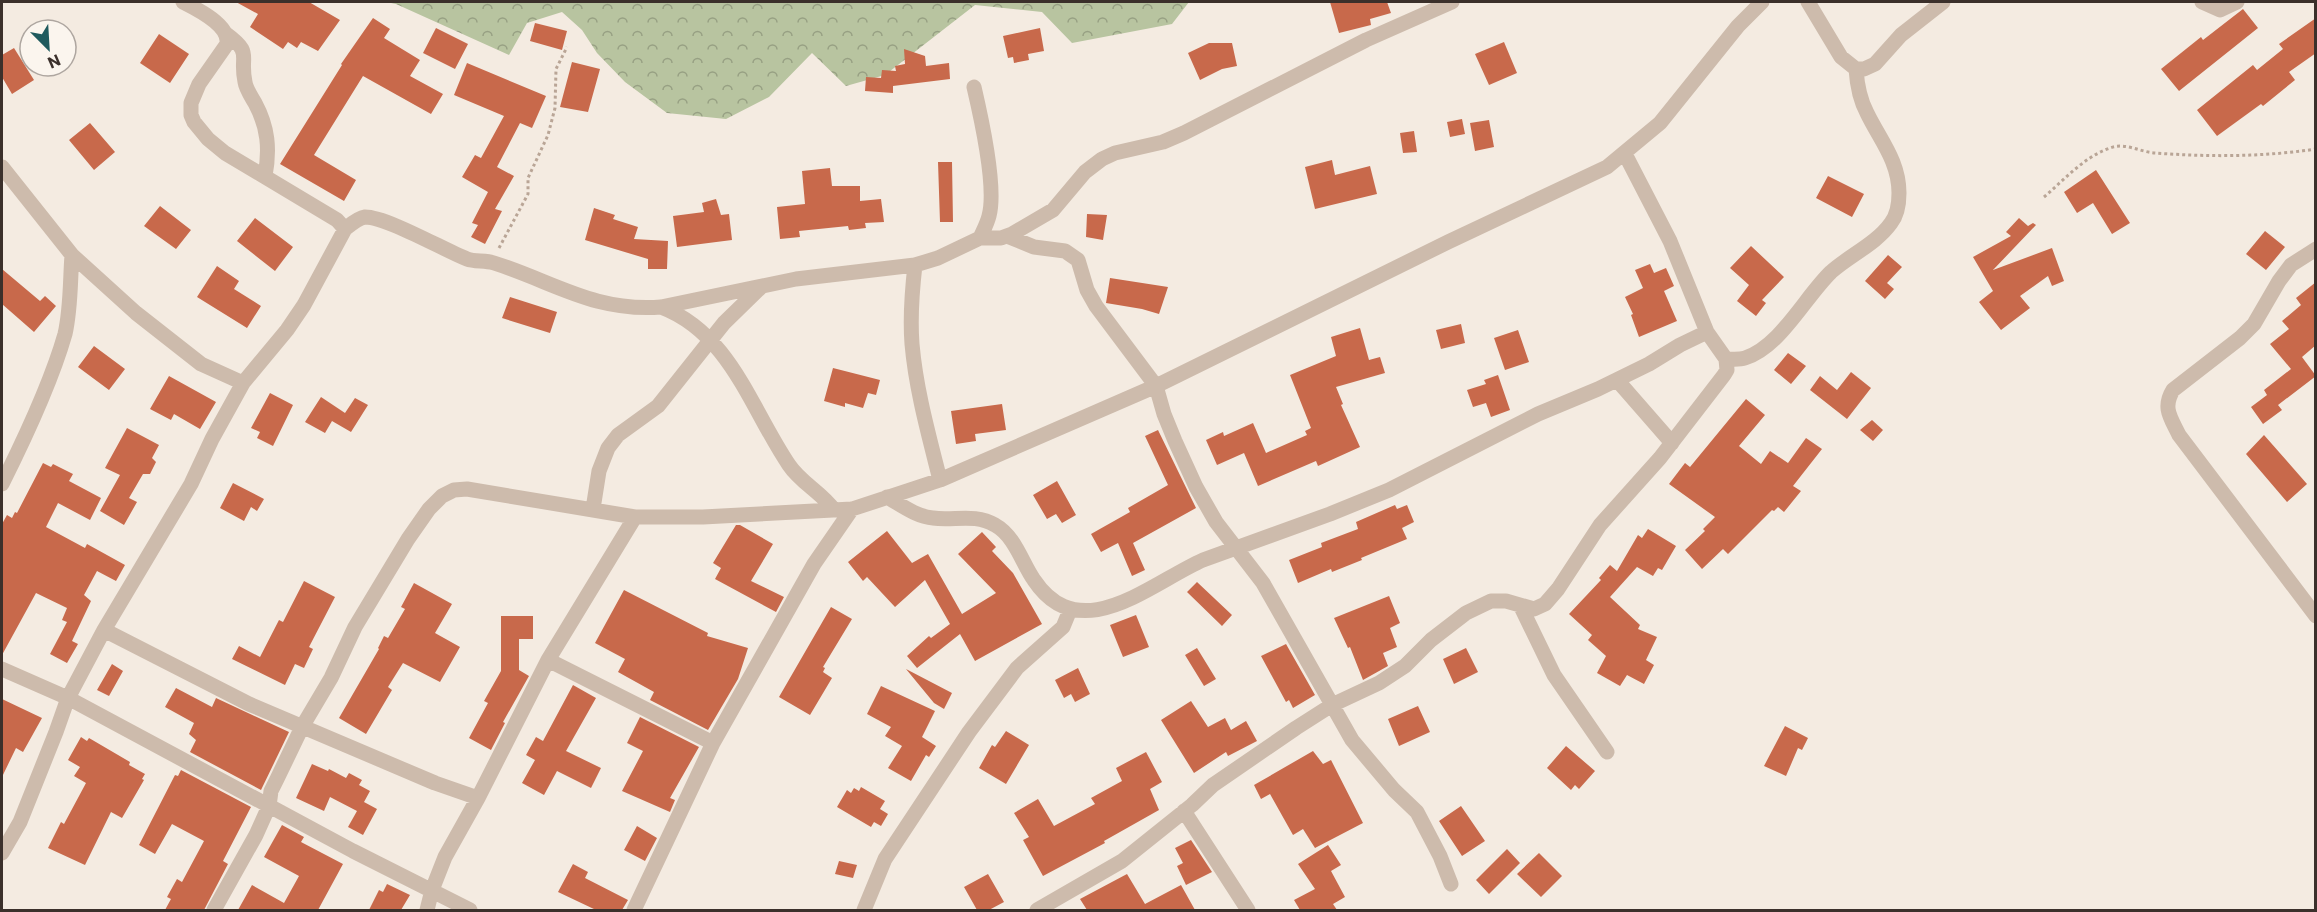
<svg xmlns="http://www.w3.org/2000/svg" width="2317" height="912" font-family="Commissioner,sans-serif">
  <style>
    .forest { fill: url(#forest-crowns) }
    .building { fill: #c8694b }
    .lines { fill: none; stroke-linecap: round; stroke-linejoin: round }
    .path { stroke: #b9a596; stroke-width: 3; stroke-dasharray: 3 3; stroke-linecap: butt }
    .street { stroke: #cdbbac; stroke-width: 15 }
  </style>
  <defs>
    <pattern id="forest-crowns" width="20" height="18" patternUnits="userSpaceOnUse" patternTransform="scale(1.5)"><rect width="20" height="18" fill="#b8c4a0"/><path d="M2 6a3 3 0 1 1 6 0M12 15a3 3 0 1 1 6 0" fill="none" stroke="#97a083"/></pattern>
  </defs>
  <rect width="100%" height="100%" fill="#f4ebe1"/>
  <path class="forest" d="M 386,2 L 1189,2 L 1172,24 L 1072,43 L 1042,12 L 975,5 L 885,75 L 846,86 L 812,53 L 769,97 L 726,119 L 667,113 L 625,82 L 597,53 L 582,30 L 562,12 L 527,23 L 509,55 L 396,4 Z"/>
  <path class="building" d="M 236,2 L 309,2 L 340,20 L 318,51 L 301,42 L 297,48 L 288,42 L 283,49 L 250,27 L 258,14 Z
    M 1330,2 L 1387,2 L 1391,13 L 1370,19 L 1371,25 L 1339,33 Z
    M 2243,9 L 2258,28 L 2179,91 L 2161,69 L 2201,37 L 2203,40 Z
    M 373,18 L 390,29 L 384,38 L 420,60 L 410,76 L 443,94 L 431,114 L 363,76 L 314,155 L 356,180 L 344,201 L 280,164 L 342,65 L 341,64 Z
    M 2316,18 L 2316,53 L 2289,72 L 2295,80 L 2263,106 L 2261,104 L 2217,136 L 2197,110 L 2253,65 L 2257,70 L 2283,49 L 2279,44 Z
    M 535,23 L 567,31 L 562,50 L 530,41 Z
    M 436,28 L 468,44 L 455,69 L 423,53 Z
    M 1040,28 L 1044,51 L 1028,54 L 1029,60 L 1014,63 L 1013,57 L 1008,58 L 1003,36 Z
    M 159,34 L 189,54 L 170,83 L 140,63 Z
    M 1504,42 L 1517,73 L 1489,85 L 1475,54 Z
    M 1209,43 L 1232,43 L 1237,66 L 1222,69 L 1200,80 L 1188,53 Z
    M 14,48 L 34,80 L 12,94 L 2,77 L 2,55 Z
    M 904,49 L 925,56 L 926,66 L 949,63 L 950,79 L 893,86 L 893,93 L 865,91 L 866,77 L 881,78 L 882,70 L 896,71 L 895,66 L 905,64 Z
    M 572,62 L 600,69 L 588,112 L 560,107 Z
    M 467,63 L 546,96 L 532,128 L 520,123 L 497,167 L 514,176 L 495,209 L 502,211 L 485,244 L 471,237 L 478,225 L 472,223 L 488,192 L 462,177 L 475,155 L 481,158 L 504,116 L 454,95 Z
    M 1462,119 L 1465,134 L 1450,137 L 1447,122 Z
    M 1489,120 L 1494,147 L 1475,151 L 1470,123 Z
    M 90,123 L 115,152 L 94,170 L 69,140 Z
    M 1414,131 L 1417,152 L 1403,153 L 1400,133 Z
    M 1332,160 L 1335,175 L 1370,166 L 1377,194 L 1315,209 L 1305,167 Z
    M 938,162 L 952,162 L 953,222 L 940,222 Z
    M 830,168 L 832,186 L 860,186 L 860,201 L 881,199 L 884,222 L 865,223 L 866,228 L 849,230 L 848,226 L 799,231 L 800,237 L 780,239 L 777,207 L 805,204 L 802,171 Z
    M 2096,170 L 2130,223 L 2112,234 L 2093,203 L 2077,213 L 2064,192 Z
    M 1828,176 L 1864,194 L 1852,217 L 1816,198 Z
    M 716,199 L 721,215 L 729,214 L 732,240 L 677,247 L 673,216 L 704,212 L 702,203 Z
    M 160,206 L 191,230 L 176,249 L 144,226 Z
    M 594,208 L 615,215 L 613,219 L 638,227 L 634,239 L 668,241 L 667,269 L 648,269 L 648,259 L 585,240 Z
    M 1087,214 L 1107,215 L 1103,240 L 1086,237 Z
    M 255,218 L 293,247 L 275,271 L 237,241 Z
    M 2019,218 L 2028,226 L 2033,223 L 2036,225 L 1993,270 L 2052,248 L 2064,281 L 2052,286 L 2048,276 L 2020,296 L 2030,308 L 2001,330 L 1979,302 L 1993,291 L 1973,257 L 2011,236 L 2006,232 Z
    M 2265,231 L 2285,247 L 2266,270 L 2246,254 Z
    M 1751,246 L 1784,277 L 1762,300 L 1766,303 L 1756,316 L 1737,301 L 1749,285 L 1730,268 Z
    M 1888,255 L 1902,267 L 1887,283 L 1894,289 L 1885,299 L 1865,281 Z
    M 1650,264 L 1654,273 L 1666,268 L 1674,286 L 1664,291 L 1677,321 L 1639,337 L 1631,315 L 1633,314 L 1625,297 L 1643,288 L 1635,270 Z
    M 217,266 L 239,281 L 234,289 L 261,306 L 247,328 L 197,297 Z
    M 2,269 L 40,301 L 45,296 L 56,306 L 34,332 L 2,304 Z
    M 1110,278 L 1168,287 L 1159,314 L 1142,309 L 1106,303 Z
    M 2316,282 L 2316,345 L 2302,357 L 2316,376 L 2278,405 L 2282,410 L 2263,424 L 2251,407 L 2267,395 L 2264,390 L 2291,369 L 2270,344 L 2289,329 L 2282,321 L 2301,305 L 2296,298 Z
    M 510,297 L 557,312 L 550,333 L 502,318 Z
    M 1461,324 L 1465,343 L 1441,349 L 1436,330 Z
    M 1360,328 L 1369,360 L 1380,357 L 1385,373 L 1336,387 L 1343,404 L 1341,405 L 1360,447 L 1318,466 L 1316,461 L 1258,486 L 1244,453 L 1217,465 L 1206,440 L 1223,432 L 1224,436 L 1253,423 L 1266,453 L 1307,435 L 1305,431 L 1311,428 L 1290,375 L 1336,356 L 1331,337 Z
    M 1518,330 L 1529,362 L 1505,370 L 1494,338 Z
    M 94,346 L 125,369 L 109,390 L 78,367 Z
    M 1788,353 L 1806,366 L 1791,384 L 1774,370 Z
    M 833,368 L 880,380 L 876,395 L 868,393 L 863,408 L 845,403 L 845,407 L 824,401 Z
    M 1851,372 L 1871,388 L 1847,419 L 1810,390 L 1820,376 L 1837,390 Z
    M 1498,375 L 1510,410 L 1491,417 L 1486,403 L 1473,407 L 1467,390 L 1486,384 L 1484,380 Z
    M 169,376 L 216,402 L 200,429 L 174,414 L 171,420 L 150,409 Z
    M 270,393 L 293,405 L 273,446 L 257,438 L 260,432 L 251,428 Z
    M 321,397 L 345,413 L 355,398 L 368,405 L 351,432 L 332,421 L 325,433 L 305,422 Z
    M 1746,399 L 1765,415 L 1739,446 L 1761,464 L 1770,451 L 1788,463 L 1806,438 L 1822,449 L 1793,486 L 1801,491 L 1784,512 L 1778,507 L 1774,511 L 1772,510 L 1728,554 L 1723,549 L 1702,569 L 1685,550 L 1705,531 L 1703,529 L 1715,517 L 1669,484 L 1685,463 L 1690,467 Z
    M 1002,404 L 1006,430 L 975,434 L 976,441 L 956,444 L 951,411 Z
    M 1872,420 L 1883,430 L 1873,441 L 1860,430 Z
    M 127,428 L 159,445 L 152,458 L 156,462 L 150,474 L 143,474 L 129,498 L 137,502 L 124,525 L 100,511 L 120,475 L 105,468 Z
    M 1158,430 L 1196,508 L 1133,543 L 1145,570 L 1132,576 L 1118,543 L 1101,552 L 1091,534 L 1130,512 L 1128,508 L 1168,485 L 1145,436 Z
    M 2264,435 L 2307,484 L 2287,502 L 2246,454 Z
    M 43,463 L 51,467 L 53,464 L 73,474 L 69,481 L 101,498 L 90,520 L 58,503 L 46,527 L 85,548 L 87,544 L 125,565 L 116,581 L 97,571 L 84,595 L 91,601 L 72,641 L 78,644 L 67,663 L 50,654 L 67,622 L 62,620 L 67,608 L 36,593 L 2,655 L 2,524 L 7,515 L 12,518 L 15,512 L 17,513 Z
    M 1057,481 L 1076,515 L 1062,523 L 1056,514 L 1047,519 L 1033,495 Z
    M 233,483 L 264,499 L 257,511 L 251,507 L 244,521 L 220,508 Z
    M 1395,505 L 1397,509 L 1407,505 L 1414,522 L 1402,528 L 1407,539 L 1361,558 L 1362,560 L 1332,572 L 1331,569 L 1298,583 L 1289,560 L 1322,547 L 1321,543 L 1358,529 L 1356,522 Z
    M 736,525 L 740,525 L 773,544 L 751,581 L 784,597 L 776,612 L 715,579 L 721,568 L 713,563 Z
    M 1648,529 L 1676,546 L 1662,570 L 1658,568 L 1653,576 L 1637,567 L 1610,597 L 1640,625 L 1638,629 L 1657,637 L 1646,660 L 1654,665 L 1644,684 L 1627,675 L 1620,686 L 1597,673 L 1606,656 L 1588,640 L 1592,635 L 1569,614 L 1601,580 L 1599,578 L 1610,565 L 1617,571 L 1638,535 L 1642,538 Z
    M 887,531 L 912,563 L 928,554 L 962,614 L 996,593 L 958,554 L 982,532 L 996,547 L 992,551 L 1013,573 L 1042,624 L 975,661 L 960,634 L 917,668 L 907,656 L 929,636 L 931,638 L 950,624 L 925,580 L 895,607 L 867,577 L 863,581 L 848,562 Z
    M 304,581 L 335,597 L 309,647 L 313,649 L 304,668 L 295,664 L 285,685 L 232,659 L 239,646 L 260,657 L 279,620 L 283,622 Z
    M 1197,582 L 1232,615 L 1222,626 L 1187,592 Z
    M 414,583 L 452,604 L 435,633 L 460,647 L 440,682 L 403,663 L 388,687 L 392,690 L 366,734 L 339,718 L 379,649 L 378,648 L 384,636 L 388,638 L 405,609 L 401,607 Z
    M 624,590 L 708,633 L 707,636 L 748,648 L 738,679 L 708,730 L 650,700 L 654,692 L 618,672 L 625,659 L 595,643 Z
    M 1389,596 L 1400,623 L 1390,628 L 1397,647 L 1383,653 L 1388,666 L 1363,680 L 1350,647 L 1348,648 L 1334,618 Z
    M 831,607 L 852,619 L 823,667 L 825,668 L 823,672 L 832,678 L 810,715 L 779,697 Z
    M 1136,615 L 1149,647 L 1123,657 L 1110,625 Z
    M 501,616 L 533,616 L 533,639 L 519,639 L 519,670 L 529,676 L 503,722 L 505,723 L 491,750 L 469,738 L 488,703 L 484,701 L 501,671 Z
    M 1286,644 L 1315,695 L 1293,708 L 1289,700 L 1286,702 L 1261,656 Z
    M 1197,648 L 1216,679 L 1204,686 L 1185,655 Z
    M 1466,648 L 1478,672 L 1454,684 L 1443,659 Z
    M 112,664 L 123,671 L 109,696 L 97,690 Z
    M 1078,668 L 1090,694 L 1075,702 L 1071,694 L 1064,698 L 1055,680 Z
    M 906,669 L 952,693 L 944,709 L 934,703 Z
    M 573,685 L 596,698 L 566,751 L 601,768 L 591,788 L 557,771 L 544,795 L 522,783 L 535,760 L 526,755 L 536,737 L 543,741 Z
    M 881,686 L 935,711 L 922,737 L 936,746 L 929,757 L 926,755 L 911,781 L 888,768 L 902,746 L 885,736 L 891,727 L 867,714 Z
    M 176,688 L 212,707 L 216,698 L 289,732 L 261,790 L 190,752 L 196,740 L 189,734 L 194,723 L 165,707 Z
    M 2,699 L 42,718 L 23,752 L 16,748 L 2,777 Z
    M 1191,701 L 1208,727 L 1225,718 L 1231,730 L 1246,721 L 1257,741 L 1228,756 L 1226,752 L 1194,773 L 1161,720 Z
    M 1418,706 L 1430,732 L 1399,746 L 1388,719 Z
    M 640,717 L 699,747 L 670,798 L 675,800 L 670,812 L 622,791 L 643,751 L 627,743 Z
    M 1785,726 L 1808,738 L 1802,750 L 1798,748 L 1786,776 L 1764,766 Z
    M 1006,731 L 1029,745 L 1006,784 L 979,768 L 992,745 L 995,747 Z
    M 81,737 L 87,741 L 89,738 L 130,762 L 129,765 L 145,774 L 142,779 L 144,780 L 122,818 L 111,812 L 85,865 L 48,848 L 61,822 L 64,824 L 86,783 L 74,776 L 80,767 L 68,760 Z
    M 1566,746 L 1595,771 L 1579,789 L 1575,785 L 1571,790 L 1547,768 Z
    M 1313,751 L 1323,764 L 1331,760 L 1363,823 L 1315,848 L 1303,829 L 1293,835 L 1270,794 L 1261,799 L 1254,785 Z
    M 1146,752 L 1162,782 L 1150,789 L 1159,810 L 1104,841 L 1105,843 L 1043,876 L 1023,840 L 1029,837 L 1014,813 L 1038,799 L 1054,826 L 1095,804 L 1091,798 L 1122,781 L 1116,768 Z
    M 312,764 L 328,771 L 329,769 L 346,778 L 349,773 L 362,780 L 359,785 L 370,791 L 364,802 L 377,809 L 363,835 L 348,827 L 357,811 L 330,797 L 324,811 L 296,798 Z
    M 181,770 L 251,807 L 223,861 L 228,864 L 204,910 L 165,910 L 171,899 L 167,897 L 177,879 L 182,882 L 204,841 L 172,824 L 155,854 L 139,845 L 175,775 L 178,776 Z
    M 861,787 L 885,801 L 880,809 L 888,814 L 881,826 L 874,822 L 871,827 L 837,807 L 847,790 L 851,793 L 854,788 L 859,791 Z
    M 1461,806 L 1485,841 L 1462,856 L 1439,821 Z
    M 282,825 L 304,837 L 301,842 L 343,864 L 318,910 L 238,910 L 252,885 L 284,903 L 299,876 L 264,857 Z
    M 637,826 L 657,838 L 645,861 L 624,850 Z
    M 1191,840 L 1212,872 L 1186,885 L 1177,866 L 1183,863 L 1175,848 Z
    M 1328,845 L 1341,865 L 1331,871 L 1345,897 L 1333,904 L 1337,910 L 1300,910 L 1294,900 L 1315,889 L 1298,864 Z
    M 1507,849 L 1520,863 L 1489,894 L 1476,880 Z
    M 1539,853 L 1562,876 L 1541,897 L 1517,874 Z
    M 839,861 L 857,865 L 853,878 L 835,874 Z
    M 573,864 L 588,872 L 585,878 L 628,900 L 622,910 L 596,910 L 558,892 Z
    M 988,874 L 1004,902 L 989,910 L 977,910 L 964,887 Z
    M 1127,874 L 1145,904 L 1181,885 L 1195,910 L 1087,910 L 1080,899 Z
    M 387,884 L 410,895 L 401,910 L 369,910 L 379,890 L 383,892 Z"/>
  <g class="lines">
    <path class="path" d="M 2044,197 C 2065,179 2084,157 2110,148 C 2125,142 2140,152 2155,153 C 2208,157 2263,157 2316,149
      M 499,248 L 528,194 L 528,178 L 548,135 L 555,108 L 556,69 L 567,47"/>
    <path class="street" d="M 183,2 C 197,9 230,25 227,44 L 199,84 L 191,103 L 191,115 L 194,122 L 208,139 L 225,153 L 337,220 L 345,229
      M 1808,2 L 1841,57 L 1856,69 L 1864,69 L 1875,64 L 1901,35 L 1943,2
      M 2202,2 L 2220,10 L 2237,2
      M 225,33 C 254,54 239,54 245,82 C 246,89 251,96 255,103 C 268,127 270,149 265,176
      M 974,87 C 981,117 997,187 989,216 C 987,224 983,231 980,238
      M 2,167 L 72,255 L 136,313 L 201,364 L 243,383
      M 1007,236 L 1034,247 L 1065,251 L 1078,260 L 1087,290 L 1096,306 L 1156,386 L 1164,414 L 1175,441 L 1196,487 L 1216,522 L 1263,583 L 1352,740 L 1394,790 L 1417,812 L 1440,856 L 1451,884
      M 2316,249 L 2291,265 L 2279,281 L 2254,324 L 2240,338 L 2173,390 C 2162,408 2171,418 2179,435 L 2316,616
      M 915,265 C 912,291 910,318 912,344 C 916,390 929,436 940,480
      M 661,307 C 730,333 751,409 789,465 C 801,483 821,492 834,510
      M 1726,359 C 1732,359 1739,360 1745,358 C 1780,347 1805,297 1831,272 C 1850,255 1876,244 1891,223 C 1898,214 1899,203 1899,193 C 1899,161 1880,140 1867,113 C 1860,100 1857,84 1856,69
      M 1617,380 L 1672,443
      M 2,484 C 25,438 51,383 65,334 C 71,308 70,281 72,255
      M 887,497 C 901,505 917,517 933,518 C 954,521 975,513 995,525 C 1015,536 1022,563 1034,580 C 1080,649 1151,583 1203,560 L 1330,514 L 1389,490 L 1538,414 L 1598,389 L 1649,364 L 1680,345 L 1707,332
      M 593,509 L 599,471 L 608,448 L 618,435 L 658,406 L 724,323 L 760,288
      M 1521,607 L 1554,675 L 1607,752
      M 104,630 L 249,704 L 435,783 L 478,798
      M 548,660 L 713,743
      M 2,669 L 68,698 L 353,851 L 470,910
      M 1184,811 L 1248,910
      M 2,853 L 20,822 L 56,732 L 68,698 L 104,630 L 191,484 L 212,439 L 243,383 L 287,330 L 304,305 L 345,229 C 350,225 358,218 365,217 C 387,217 444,250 467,259 C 475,262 485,260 494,263 C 554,282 594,312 661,307 L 796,279 L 915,265 L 938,258 L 980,238 L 1001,238 L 1012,234 L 1053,210 L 1085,172 L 1102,159 L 1115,153 L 1163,142 L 1184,133 L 1366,40 L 1452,2
      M 214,910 L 256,835 L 269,806 L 271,791 L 277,779 L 302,727 L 331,678 L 355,627 L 408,539 L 429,509 L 442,496 L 454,490 L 467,489 L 635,517 L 703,517 L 852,509 L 940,480 L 1156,386 L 1448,242 L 1607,167 L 1660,123 L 1738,26 L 1762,2
      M 427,910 L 432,890 L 445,857 L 478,798 L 548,660 L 635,517
      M 634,910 L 713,743 L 814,564 L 852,509
      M 864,910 L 885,859 L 969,732 L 1017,668 L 1063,627 L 1070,610
      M 1037,910 L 1122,861 L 1192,805 L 1213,785 L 1296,728 L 1332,705 L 1379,683 L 1405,666 L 1431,640 L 1466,613 L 1491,601 L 1506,601 L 1534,609 L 1545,604 L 1558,589 L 1600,525 L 1660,458 L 1724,375 L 1727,370 L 1726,359 L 1707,332 L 1670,241 L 1625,154"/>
  </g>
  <rect width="2317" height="912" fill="none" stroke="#3b302b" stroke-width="6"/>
  <g transform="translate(48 48) rotate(156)"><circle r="28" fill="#fbf5ee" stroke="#aea6a0" stroke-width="1.5"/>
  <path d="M0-4.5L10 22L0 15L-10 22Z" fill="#1f5a5e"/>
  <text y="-9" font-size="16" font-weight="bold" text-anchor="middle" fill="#3b302b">N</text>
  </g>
</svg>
